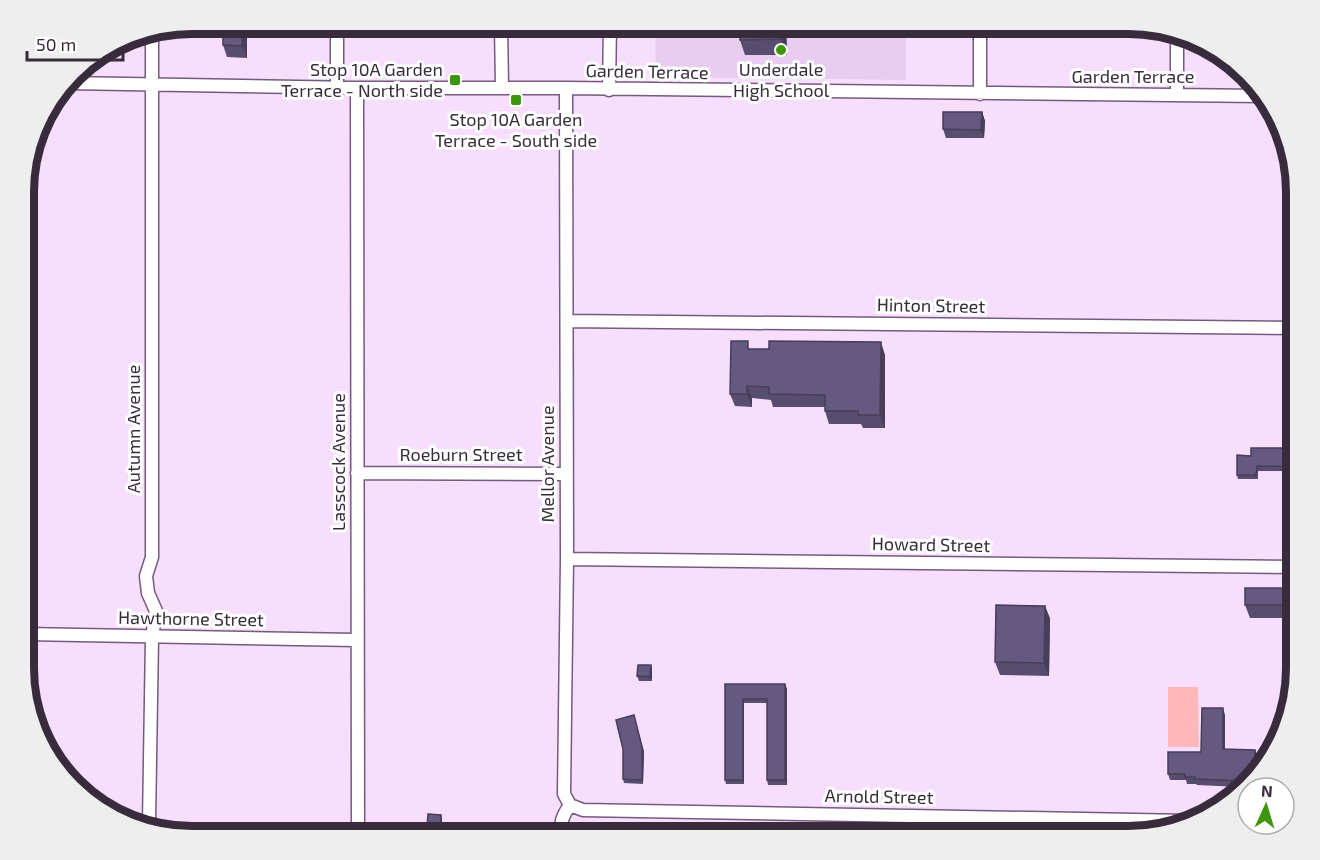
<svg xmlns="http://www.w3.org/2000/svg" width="1320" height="860" font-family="'Exo 2',sans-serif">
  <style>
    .built { fill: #e9cdf1 }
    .green { fill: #ffb8b9 }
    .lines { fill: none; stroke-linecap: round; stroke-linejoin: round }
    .street-casing { stroke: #755a7d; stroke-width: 15 }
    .street { stroke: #fff; stroke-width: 12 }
    .wall { fill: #574d6e }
    .shaded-wall { fill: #473e5a }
    .building { fill: #655980; stroke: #473e5a; stroke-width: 1.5 }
    .poi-dot { fill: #3d950b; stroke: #fff; stroke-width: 2 }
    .labels { text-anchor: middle; stroke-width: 6; stroke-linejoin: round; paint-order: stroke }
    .poi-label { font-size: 18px; fill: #382c3c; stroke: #fff }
    .street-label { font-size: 18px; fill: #382c3c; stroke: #fff }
    .rim { fill: none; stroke: #382c3c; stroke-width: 8 }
  </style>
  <rect width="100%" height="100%" fill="#f7deff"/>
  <path class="built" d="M 656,24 L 906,24 L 906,80 L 655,77 Z"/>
  <path class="green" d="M 1168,687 L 1198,687 L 1199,747 L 1168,747 Z"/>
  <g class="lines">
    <g class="street-casing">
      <path id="street" d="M 501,24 L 502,88
        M 980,24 L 980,94
        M 1177,39 L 1177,95
        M 68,83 L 357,88 L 566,88 L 1262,96
        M 337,88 L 337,24
        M 357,88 L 358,836
        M 609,90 L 610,24
        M 567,321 L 1296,328
        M 357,473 L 566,474
        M 567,559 L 1296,567
        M 25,634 L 356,640
        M 570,805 L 583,810 L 1188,821
        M 149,823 L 152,637 L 156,611 L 148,593 L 146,576 L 152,557 L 152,32
        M 562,836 C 559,824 563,815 570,805 L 564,794 L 567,559 L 566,88"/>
    </g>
    <use href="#street" class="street"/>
  </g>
  <path class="wall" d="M 223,24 L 247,24 L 247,58 L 227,57 L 223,45 Z
    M 786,24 L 787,55 L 745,55 L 740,40 Z
    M 982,112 L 985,121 L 984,138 L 946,138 L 943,129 Z
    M 750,349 L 885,355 L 885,428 L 863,428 L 861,424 L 829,424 L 825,411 L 825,407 L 773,407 L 771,400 L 752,398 L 752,407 L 735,406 L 730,394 Z
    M 1296,448 L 1296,471 L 1258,471 L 1258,479 L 1238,479 L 1237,475 L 1251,456 Z
    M 1288,588 L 1293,601 L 1293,618 L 1250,618 L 1245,605 Z
    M 1050,618 L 1049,676 L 1000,675 L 995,662 Z
    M 1296,628 L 1296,656 L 1291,656 L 1287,643 Z
    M 651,665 L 652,669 L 652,681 L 639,681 L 637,676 Z
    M 725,684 L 785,684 L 787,689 L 787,785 L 768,785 L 767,780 L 767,703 L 744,703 L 744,784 L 726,784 L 725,780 Z
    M 1225,715 L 1225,749 L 1255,750 L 1258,756 L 1257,771 L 1240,787 L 1197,785 L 1196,784 L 1187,784 L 1186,780 L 1170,780 L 1168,774 L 1201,752 Z
    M 644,751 L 643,784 L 624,783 L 623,779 Z
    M 441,815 L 442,819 L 442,831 L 429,831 L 427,826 Z"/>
  <path class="shaded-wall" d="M 242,24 L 247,24 L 247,58 L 242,46 Z
    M 781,24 L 786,24 L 787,55 L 781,39 Z
    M 982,112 L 985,121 L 984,138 L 981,130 Z
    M 881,342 L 885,355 L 885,428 L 880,415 Z
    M 747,386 L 752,398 L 752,407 L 747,394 Z
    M 1288,588 L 1293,601 L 1293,618 L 1288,605 Z
    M 1045,606 L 1050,618 L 1049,676 L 1044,663 Z
    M 651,665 L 652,669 L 652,681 L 650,677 Z
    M 785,684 L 787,689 L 787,785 L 785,780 Z
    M 743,699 L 744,703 L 744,784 L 743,780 Z
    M 1223,708 L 1225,715 L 1225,755 L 1223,749 Z
    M 635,720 L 644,751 L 643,784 L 642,780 Z
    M 1255,750 L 1258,756 L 1257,771 L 1254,773 Z
    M 441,815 L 442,819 L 442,831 L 440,827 Z"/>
  <path class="building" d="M 223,24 L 242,24 L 242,46 L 223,45 Z
    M 739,24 L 781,24 L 781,39 L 740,40 Z
    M 943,112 L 982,112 L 981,130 L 943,129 Z
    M 731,341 L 748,341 L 748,349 L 769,349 L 769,341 L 881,342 L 880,415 L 858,415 L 858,411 L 825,411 L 825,395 L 769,394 L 769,387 L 747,386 L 747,394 L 730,394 Z
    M 1251,448 L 1296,448 L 1296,467 L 1257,466 L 1256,475 L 1237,475 L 1237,455 L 1251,456 Z
    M 1245,588 L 1288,588 L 1288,605 L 1245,605 Z
    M 996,605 L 1045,606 L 1044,663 L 995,662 Z
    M 1287,628 L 1296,628 L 1296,644 L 1287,643 Z
    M 638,665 L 651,665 L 650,677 L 637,676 Z
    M 725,684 L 785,684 L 785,780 L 767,780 L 767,699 L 743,699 L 743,780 L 725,780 Z
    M 1202,708 L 1223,708 L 1223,749 L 1255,750 L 1254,773 L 1247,781 L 1195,779 L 1195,777 L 1185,777 L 1185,774 L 1168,774 L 1168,752 L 1201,752 Z
    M 634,715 L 642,747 L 642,780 L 623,779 L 623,749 L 616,720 Z
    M 428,814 L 441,815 L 440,827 L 427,826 Z
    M 642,830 L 683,830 L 683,836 L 642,836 Z
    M 729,831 L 752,832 L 752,836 L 729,836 Z"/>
  <g class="poi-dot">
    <circle cx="781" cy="50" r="6"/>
    <rect x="449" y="74" width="12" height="12" rx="3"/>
    <rect x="510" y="94" width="12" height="12" rx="3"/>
  </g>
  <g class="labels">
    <g class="poi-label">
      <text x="443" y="76" text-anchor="end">Stop 10A Garden<tspan x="443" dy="21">Terrace - North side</tspan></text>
      <text x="781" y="76">Underdale<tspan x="781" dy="21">High School</tspan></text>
      <text x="516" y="126">Stop 10A Garden<tspan x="516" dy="21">Terrace - South side</tspan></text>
    </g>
    <g class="street-label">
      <text transform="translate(647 72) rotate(1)" y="6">Garden Terrace</text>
      <text x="1133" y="83">Garden Terrace</text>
      <text transform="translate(931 306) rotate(1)" y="6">Hinton Street</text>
      <text transform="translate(134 429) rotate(-90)" y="6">Autumn Avenue</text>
      <text x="461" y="461">Roeburn Street</text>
      <text transform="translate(339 462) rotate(-90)" y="6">Lasscock Avenue</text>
      <text transform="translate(548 464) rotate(-90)" y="6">Mellor Avenue</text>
      <text transform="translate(931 545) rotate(1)" y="6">Howard Street</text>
      <text transform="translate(191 619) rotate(1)" y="6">Hawthorne Street</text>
      <text transform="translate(879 797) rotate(1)" y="6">Arnold Street</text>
    </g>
  </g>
  <path d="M0 0H1320V860H0ZM192 34H1128A158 158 0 0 1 1286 192V668A158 158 0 0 1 1128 826H192A158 158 0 0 1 34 668V192A158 158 0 0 1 192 34Z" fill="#efeeef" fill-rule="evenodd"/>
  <path class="rim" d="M192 34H1128A158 158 0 0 1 1286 192V668A158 158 0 0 1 1128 826H192A158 158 0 0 1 34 668V192A158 158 0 0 1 192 34Z"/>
  <g transform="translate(1266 806) rotate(4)"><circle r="28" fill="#ffffff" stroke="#afabb1" stroke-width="1.5"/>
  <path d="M0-4.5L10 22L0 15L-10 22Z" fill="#3d950b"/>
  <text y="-9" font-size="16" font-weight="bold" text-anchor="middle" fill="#382c3c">N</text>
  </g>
  <path d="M27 51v9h96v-9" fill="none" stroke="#382c3c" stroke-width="3"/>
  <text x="36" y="51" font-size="18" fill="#382c3c" stroke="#ffffff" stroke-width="4.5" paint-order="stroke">50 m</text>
</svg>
